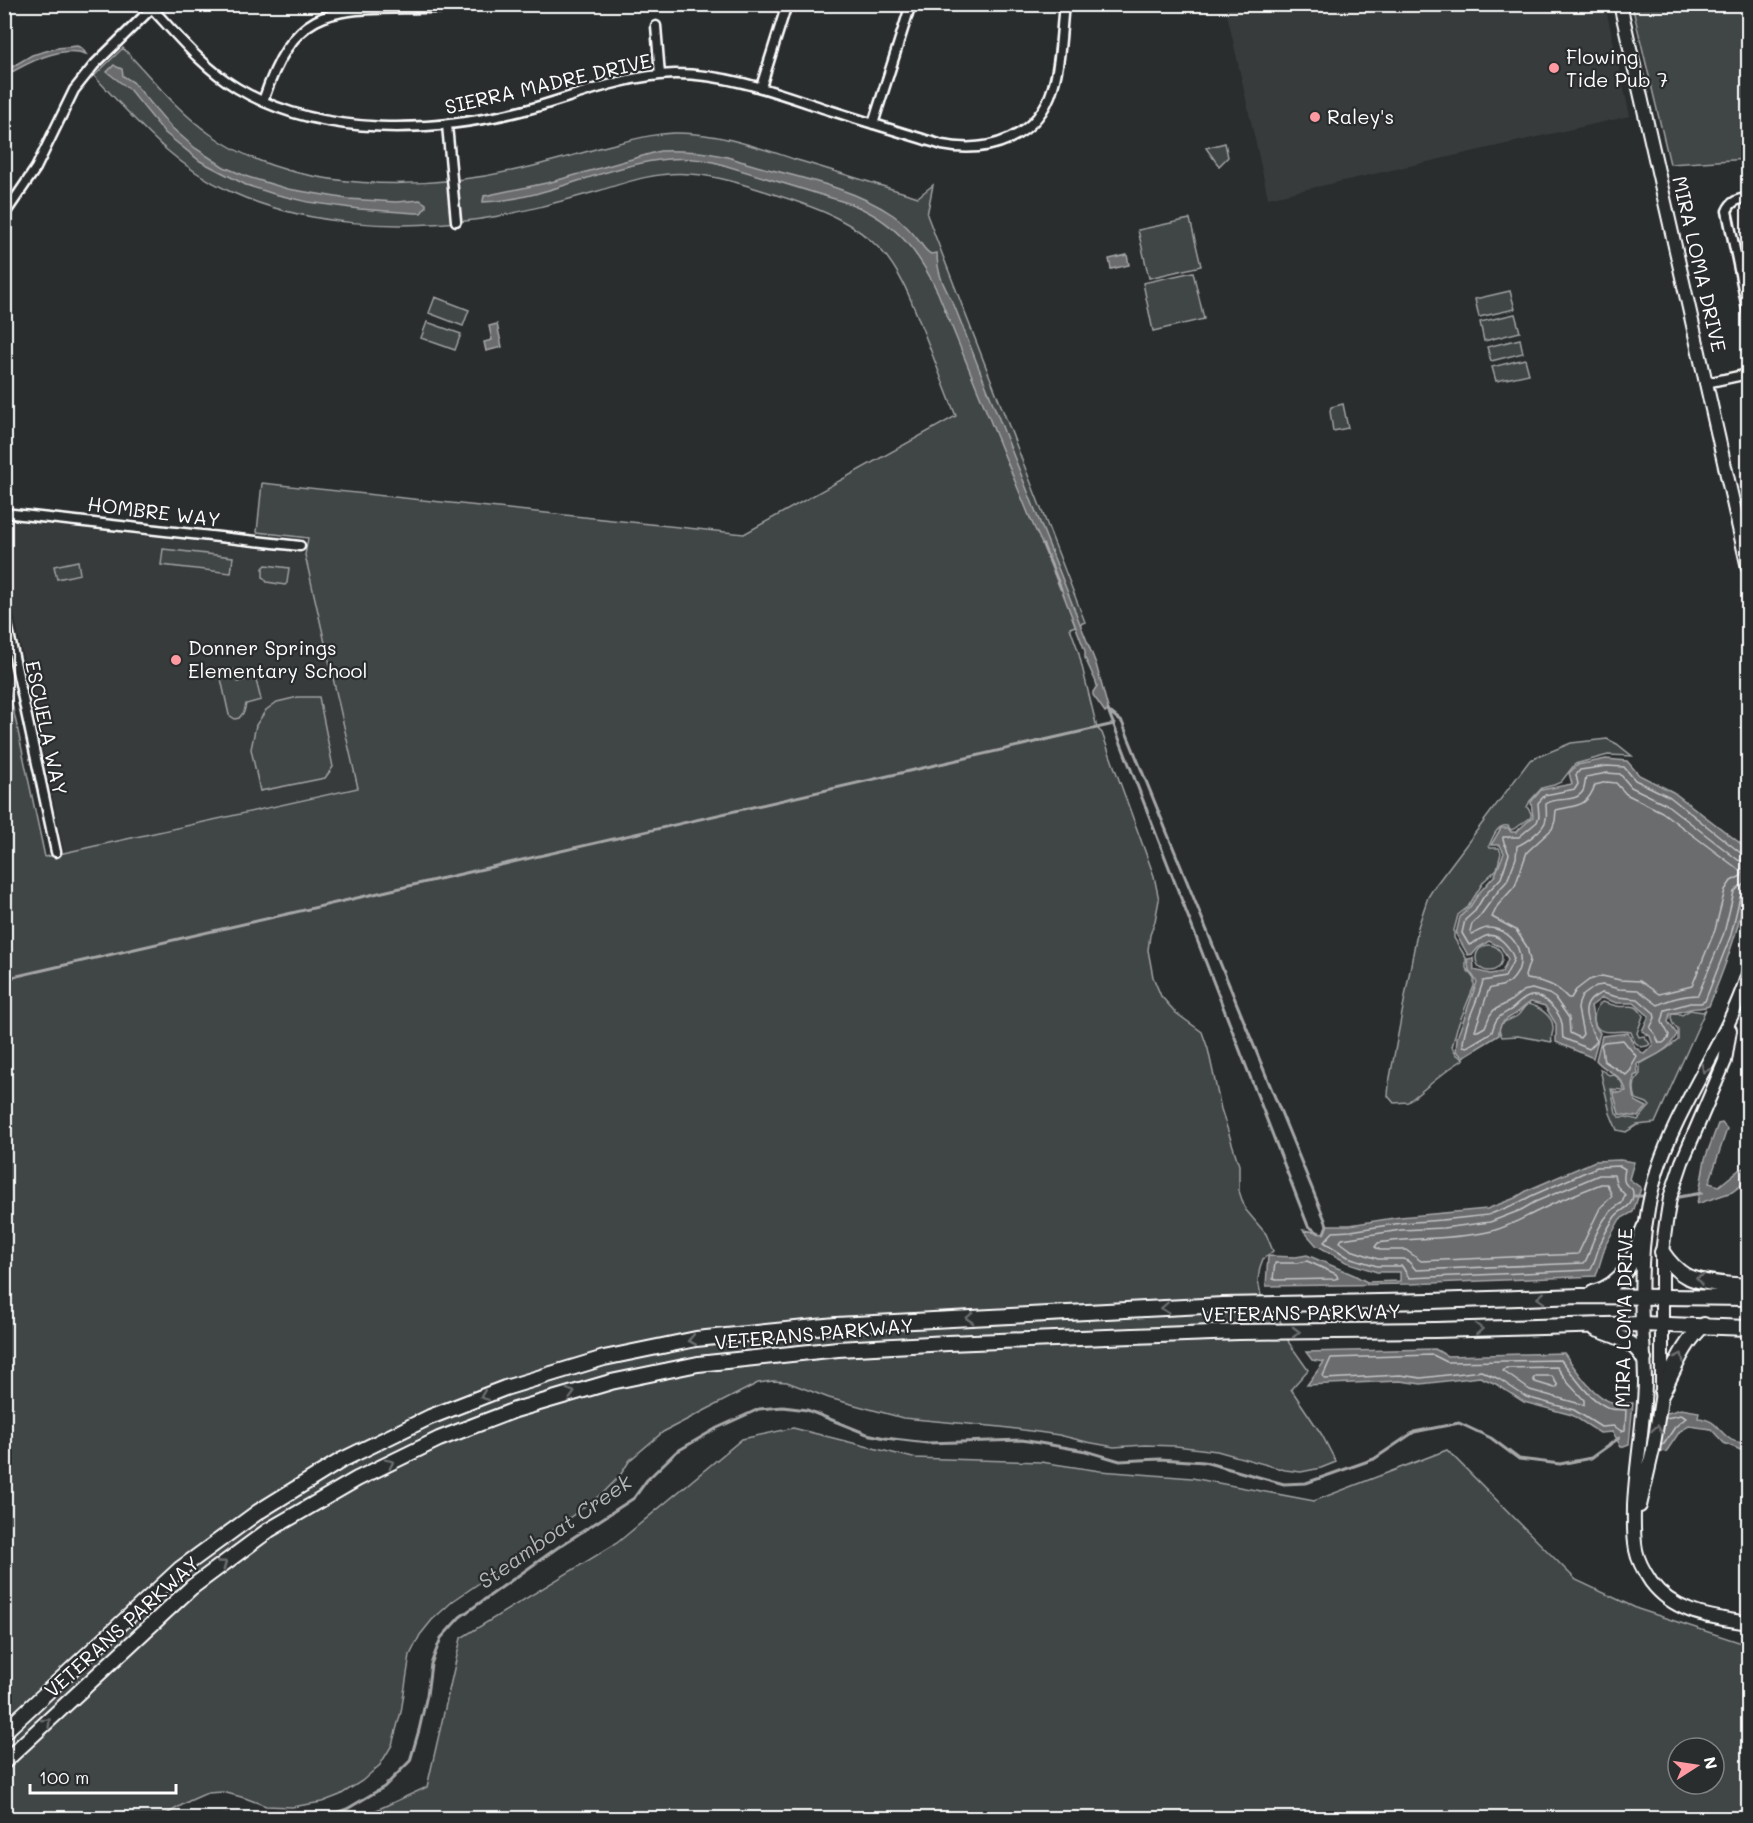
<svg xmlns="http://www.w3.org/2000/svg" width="1753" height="1823" font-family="Mali,sans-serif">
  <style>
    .built { fill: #373a3b }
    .green { fill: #414445; stroke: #a0a2a2; stroke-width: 1.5; fill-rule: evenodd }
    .water { fill: #6a6c6d; stroke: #a6a7a7; stroke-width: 1.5 }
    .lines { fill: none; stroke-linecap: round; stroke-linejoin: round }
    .shore { stroke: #c3c4c5; stroke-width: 1.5 }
    .stream { stroke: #a6a7a7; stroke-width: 3 }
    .street-casing { stroke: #fff; stroke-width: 13 }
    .secondary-casing { stroke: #fff; stroke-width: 16 }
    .primary-casing { stroke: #fff; stroke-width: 18 }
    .street { stroke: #2a2d2e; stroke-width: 8 }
    .secondary { stroke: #2a2d2e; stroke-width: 12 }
    .primary { stroke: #2a2d2e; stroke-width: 14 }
    .oneway { stroke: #6a6c6d }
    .poi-dot { fill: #ff9aa2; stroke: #2a2d2e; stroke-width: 2 }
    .labels { text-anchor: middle; stroke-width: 4.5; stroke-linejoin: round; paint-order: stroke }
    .poi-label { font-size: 20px; fill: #fff; stroke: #2a2d2e; text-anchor: start }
    .street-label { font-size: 20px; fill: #fff; stroke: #2a2d2e }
    .water-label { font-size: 21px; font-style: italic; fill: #b4b6b6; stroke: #2a2d2e }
  </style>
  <rect width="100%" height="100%" fill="#2a2d2e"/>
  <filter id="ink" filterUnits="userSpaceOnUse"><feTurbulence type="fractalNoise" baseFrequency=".0167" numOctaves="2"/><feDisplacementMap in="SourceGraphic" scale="12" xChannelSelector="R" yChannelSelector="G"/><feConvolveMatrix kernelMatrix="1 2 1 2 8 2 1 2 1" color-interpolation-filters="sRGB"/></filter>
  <g filter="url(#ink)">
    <path class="built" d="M 1225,5 L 1605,5 L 1630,116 L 1268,198 Z
      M 11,521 L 305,554 L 358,788 L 64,852 L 5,572 L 4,522 Z"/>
    <path class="green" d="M 1632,5 L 1748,5 L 1748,159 L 1670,164 Z
      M 123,48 C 151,77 177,111 210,134 C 295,195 427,191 525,168 C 551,162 577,154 603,147 C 627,141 650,134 674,133 C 717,132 757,147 797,160 C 838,172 878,185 918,197 L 933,185 L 927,215 L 1085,622 L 1070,628 L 1078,650 L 1097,728 L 1102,733 L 1154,876 L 1159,900 L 1155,921 L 1150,935 L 1148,950 L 1153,977 L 1161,996 L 1176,1013 L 1202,1032 L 1208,1049 L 1221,1109 L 1239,1165 L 1239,1191 L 1245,1209 L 1266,1234 L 1273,1251 L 1263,1259 L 1260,1267 L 1258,1280 L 1261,1296 L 1275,1313 L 1284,1327 L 1289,1343 L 1308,1370 L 1291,1389 L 1322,1435 L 1336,1462 L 1321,1468 L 1301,1472 L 1285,1470 L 1217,1451 L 1176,1446 L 1145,1445 L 1114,1447 L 1087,1442 L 1059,1435 L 1001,1427 L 903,1418 L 829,1398 L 787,1382 L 773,1381 L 758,1383 L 663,1432 L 630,1460 L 619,1477 L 604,1492 L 517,1557 L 453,1601 L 432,1620 L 420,1635 L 410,1655 L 401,1712 L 392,1745 L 380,1765 L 362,1781 L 340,1795 L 322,1802 L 292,1807 L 266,1806 L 245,1798 L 223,1792 L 207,1793 L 189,1801 L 160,1818 L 5,1818 L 4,666 L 45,857 L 358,788 L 305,555 L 308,538 L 257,532 L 262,483 L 744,534 L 956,416 C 945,389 935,361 924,333 C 913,305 902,273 881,250 C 854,222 822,210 786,198 C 754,188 723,176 690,174 C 658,171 627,182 598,191 C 559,202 520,213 481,219 C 398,231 305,226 229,191 C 171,164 137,121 94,76 Z
      M 1225,143 L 1228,157 L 1219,166 L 1206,148 Z
      M 1190,219 L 1201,266 L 1149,278 L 1138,230 Z
      M 1193,272 L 1204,319 L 1153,331 L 1143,283 Z
      M 1510,291 L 1515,309 L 1479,317 L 1475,299 Z
      M 435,297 L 469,310 L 463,326 L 429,313 Z
      M 1515,314 L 1520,332 L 1484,341 L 1480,322 Z
      M 427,322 L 461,334 L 455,350 L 421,338 Z
      M 1520,339 L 1523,353 L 1491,361 L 1487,347 Z
      M 1525,359 L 1529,374 L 1496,381 L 1492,367 Z
      M 1343,404 L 1348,428 L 1333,431 L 1330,411 L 1331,407 Z
      M 163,549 L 233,557 L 231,573 L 161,565 Z
      M 78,561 L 80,574 L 57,579 L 54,566 Z
      M 266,565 L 289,568 L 287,583 L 285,585 L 267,582 L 263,577 L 263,568 Z
      M 234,670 L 238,682 L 249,678 L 256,680 L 261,700 L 246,704 L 244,712 L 239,718 L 235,719 L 229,715 L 220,674 Z
      M 298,697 L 319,697 L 333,767 L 325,778 L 260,791 L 251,749 L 256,725 L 266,710 L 277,702 Z
      M 1607,739 L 1617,744 L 1632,756 L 1608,755 L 1575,764 L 1561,782 L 1554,785 L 1542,788 L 1530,801 L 1527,807 L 1531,813 L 1531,817 C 1526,821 1517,828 1511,830 L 1508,826 C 1497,824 1493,837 1489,846 L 1490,848 L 1499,848 L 1501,853 L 1497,869 L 1484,881 L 1468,907 L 1458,915 L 1454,930 L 1454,938 L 1466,958 L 1466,968 L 1474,979 L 1474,986 L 1457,1028 L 1452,1047 L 1457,1055 L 1464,1059 L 1449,1069 L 1408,1102 L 1394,1103 L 1388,1096 L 1389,1083 L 1418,927 L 1428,897 L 1435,886 L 1530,760 L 1571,743 Z
      M1476 958a13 13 0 1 1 26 0a13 13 0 1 1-26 0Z
      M 1602,1002 C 1607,1003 1612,1005 1617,1006 C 1629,1009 1635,1000 1643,1016 L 1637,1033 L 1639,1037 L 1644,1036 L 1650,1044 L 1647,1046 L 1641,1047 L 1635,1042 L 1631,1032 C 1620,1028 1596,1040 1594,1019 C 1594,1012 1597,1006 1602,1002 Z
      M 1527,1004 C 1538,1006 1553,1016 1553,1027 C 1554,1032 1550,1035 1552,1042 L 1518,1036 L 1502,1037 C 1493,1021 1509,1022 1517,1016 C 1521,1013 1523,1008 1527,1004 Z
      M 1706,1009 L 1655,1123 L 1637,1125 L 1626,1132 L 1617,1130 L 1610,1113 L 1600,1069 L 1609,1075 L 1613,1074 C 1619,1078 1623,1082 1624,1090 L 1611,1089 L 1616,1113 L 1619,1117 L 1626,1117 L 1638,1120 L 1650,1106 L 1647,1103 L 1636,1099 C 1633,1090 1633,1081 1640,1074 L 1640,1064 L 1666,1049 L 1678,1040 L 1678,1030 C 1673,1025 1671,1022 1671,1015 L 1676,1013 L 1682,1015 L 1690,1010 L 1703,1012 Z
      M 793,1428 L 913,1458 L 1041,1462 L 1100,1471 L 1192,1478 L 1314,1501 L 1447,1450 L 1576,1580 L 1638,1609 L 1748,1645 L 1748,1818 L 359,1818 L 427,1787 L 461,1638 L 617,1543 L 742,1439 ZM 1678,1748 L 1714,1748 L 1714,1784 L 1678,1784 Z"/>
    <path class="water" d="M 77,46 L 82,48 L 86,54 C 60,45 27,63 5,76 L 5,71 L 32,55 L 57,48 Z
      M 114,65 L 117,67 L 122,69 L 123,76 L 133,82 L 171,127 L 195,148 L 224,167 L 248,177 L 288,189 L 348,199 L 396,202 L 420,200 L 426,204 L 426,207 L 421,213 L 415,213 L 359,209 L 308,202 L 274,194 L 246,185 L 200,161 L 165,133 L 129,89 L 107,72 Z
      M 660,151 C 689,150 716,152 743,162 L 745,161 L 746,163 C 795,177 850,186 893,215 C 903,222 912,232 919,241 C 923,246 925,251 931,254 L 937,253 C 937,274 944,286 954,305 L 1096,664 L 1109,712 L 1105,712 L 1093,695 L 1093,692 L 1097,686 L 1096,682 L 1085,658 L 1085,651 L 1054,570 L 1030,518 L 938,293 C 919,252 895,221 851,204 L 717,163 C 640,142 561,200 483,202 L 483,201 L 484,196 L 551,182 Z
      M 1127,255 L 1129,265 L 1111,269 L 1109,259 Z
      M 497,324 L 502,347 L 486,351 L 484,342 L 492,340 L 489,326 Z
      M 1606,759 L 1627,761 L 1639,775 L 1673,792 L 1745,847 C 1753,898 1728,959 1709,1006 C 1702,1009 1697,1007 1690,1009 C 1683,1011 1677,1013 1670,1013 L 1668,1022 L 1677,1034 C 1669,1051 1653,1057 1637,1064 L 1638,1074 L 1634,1076 L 1633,1088 L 1635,1101 L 1647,1107 L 1638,1117 L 1619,1114 L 1613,1091 L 1619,1093 L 1626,1091 C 1623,1074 1605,1072 1596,1060 L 1602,1036 L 1628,1033 L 1635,1047 L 1644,1054 L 1653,1045 L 1650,1036 L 1642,1031 L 1649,1016 L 1634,1003 L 1617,1003 L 1602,998 L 1591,1006 L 1595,1026 L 1600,1033 L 1593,1058 L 1556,1042 L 1556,1024 L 1545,1006 L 1531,1002 C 1526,1005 1522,1009 1518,1012 C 1508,1020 1498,1020 1499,1035 L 1463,1057 L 1456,1051 L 1457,1038 L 1477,982 L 1469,970 L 1467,959 L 1473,958 L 1474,970 L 1490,974 L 1502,972 L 1508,959 L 1501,947 L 1489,941 L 1478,948 L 1473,954 L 1468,955 L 1456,934 L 1460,917 L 1470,907 L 1479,893 L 1495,875 L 1504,853 L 1500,845 L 1491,845 L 1501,828 L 1508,828 L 1511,832 L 1516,832 L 1533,817 L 1531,802 L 1541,790 L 1572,784 L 1569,773 L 1577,765 Z
      M 1722,1123 L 1727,1129 L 1709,1183 L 1719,1186 L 1739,1170 L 1748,1167 L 1748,1180 L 1732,1192 L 1697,1204 L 1705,1159 L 1718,1124 Z
      M 1620,1160 L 1634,1162 L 1629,1179 L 1641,1188 L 1633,1212 L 1620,1219 L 1606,1244 L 1596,1276 L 1410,1284 L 1266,1286 L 1268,1256 L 1296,1257 L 1307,1255 L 1354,1275 L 1367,1282 L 1400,1281 L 1400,1272 L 1377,1272 L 1346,1262 L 1316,1245 L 1303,1230 L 1324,1233 L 1327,1225 L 1350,1225 L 1400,1217 L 1487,1209 L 1515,1198 L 1528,1190 L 1595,1161 Z
      M 1435,1349 L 1447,1356 L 1564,1353 C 1576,1370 1594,1398 1614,1403 C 1620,1404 1628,1403 1633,1403 L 1629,1444 L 1621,1447 L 1613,1432 L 1600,1433 L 1572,1415 L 1524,1402 L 1496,1384 L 1480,1377 L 1421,1384 L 1400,1381 L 1307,1385 L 1324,1362 L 1312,1360 L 1306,1352 Z
      M 1655,1405 L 1668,1413 L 1681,1409 L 1699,1412 L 1698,1418 C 1717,1420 1716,1429 1730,1439 C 1734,1442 1743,1443 1748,1444 L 1748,1453 L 1724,1443 L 1711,1429 L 1689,1426 L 1680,1431 L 1666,1452 L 1650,1449 Z"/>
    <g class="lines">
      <path class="shore" d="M 1607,782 L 1616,783 L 1626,794 L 1662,812 L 1742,872 L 1741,876 L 1731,881 L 1725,890 L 1715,930 L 1692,986 L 1659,994 L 1640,981 L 1620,980 L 1602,976 L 1589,980 L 1576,990 L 1571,998 L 1568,998 C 1555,984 1544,981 1526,979 L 1525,976 L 1530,960 L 1527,947 L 1516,930 L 1492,917 L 1498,905 L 1515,886 L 1527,852 L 1552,829 L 1555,821 L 1556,810 C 1576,805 1587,808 1595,785 Z
        M 1748,855 L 1742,854 L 1670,797 L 1635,780 L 1624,767 L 1607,766 L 1580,770 L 1576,775 L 1578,784 L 1575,789 L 1545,795 L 1538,803 L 1539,816 L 1537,822 L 1519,837 L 1503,837 L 1503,840 L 1509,854 L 1501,878 L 1484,896 L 1475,911 L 1465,920 L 1462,933 L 1469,945 C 1475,943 1480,938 1486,936 C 1499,932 1511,949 1514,959 L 1505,977 L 1483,981 C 1478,1002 1463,1025 1463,1046 L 1467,1047 L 1492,1032 C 1496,1016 1499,1017 1512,1009 C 1517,1005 1522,999 1528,997 C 1541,991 1560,1012 1562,1024 C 1563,1029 1562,1034 1563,1038 L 1589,1049 L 1597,1041 C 1587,1023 1576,1003 1602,993 L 1617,997 L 1638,999 L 1654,1013 L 1655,1018 L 1650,1028 L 1655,1034 L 1659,1043 L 1663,1043 L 1668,1039 L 1669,1035 L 1662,1022 L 1665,1010 L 1690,1003 L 1701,1003 L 1705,1001 L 1731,935 L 1740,897 L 1743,893 L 1748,892
        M 1748,863 L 1738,860 L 1666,804 L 1631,787 L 1620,774 L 1607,773 L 1586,777 C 1585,781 1585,787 1583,791 C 1575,804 1556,796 1546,804 C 1546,809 1547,815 1546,819 C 1545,829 1525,843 1517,846 L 1516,858 L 1507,881 L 1499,890 L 1480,916 L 1472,924 L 1470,931 L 1472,934 C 1478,932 1483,927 1490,928 C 1516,930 1531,961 1511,981 C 1506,987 1496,986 1489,989 L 1475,1030 L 1478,1031 L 1485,1027 L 1490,1015 L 1494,1010 L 1509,1002 L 1523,991 L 1532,989 L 1549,994 L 1555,998 L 1569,1018 L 1570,1033 L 1580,1038 L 1583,1034 L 1578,1009 L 1579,1003 L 1582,996 L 1596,986 L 1603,985 L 1619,989 L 1638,990 L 1658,1005 C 1669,999 1686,995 1698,995 L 1724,933 L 1734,892 L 1740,886 L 1748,884
        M 1623,1040 L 1636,1056 L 1632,1063 L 1631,1070 L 1626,1075 L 1604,1061 C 1602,1057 1604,1051 1601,1045 L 1604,1042 Z
        M 1620,1166 L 1625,1169 C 1620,1191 1633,1183 1633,1193 C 1633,1210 1620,1208 1614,1218 C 1609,1226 1604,1235 1600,1244 C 1597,1252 1595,1263 1590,1270 L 1409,1278 L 1402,1266 L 1377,1266 L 1348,1257 L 1324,1242 L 1333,1232 L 1351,1231 L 1401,1223 L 1442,1220 L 1488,1215 L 1518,1203 L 1531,1196 L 1597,1167 Z
        M 1599,1175 L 1614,1175 L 1617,1186 L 1625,1195 L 1622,1203 C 1607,1211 1600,1225 1593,1241 C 1590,1248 1589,1257 1584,1263 L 1416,1270 L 1409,1262 L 1404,1259 L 1378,1259 L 1351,1250 L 1340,1242 L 1342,1239 L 1401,1230 L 1443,1228 L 1490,1222 L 1521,1210 L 1535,1202 Z
        M 1601,1184 L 1607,1184 L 1612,1196 L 1600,1208 L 1578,1254 L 1421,1261 L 1406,1250 L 1380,1250 L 1375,1247 L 1378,1243 C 1415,1237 1454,1240 1492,1231 C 1508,1227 1523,1218 1538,1211 C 1558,1201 1580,1192 1601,1184 Z
        M 1307,1261 L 1336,1274 L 1338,1278 L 1335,1279 L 1276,1280 L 1273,1279 L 1275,1263 L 1297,1263 Z
        M 1433,1355 L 1447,1362 L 1561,1360 C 1576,1377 1588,1401 1612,1409 C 1616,1410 1621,1409 1626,1410 L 1625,1430 L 1621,1431 L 1614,1426 L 1601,1427 L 1574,1410 L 1526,1397 L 1499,1379 L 1481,1371 L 1421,1378 L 1400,1375 L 1325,1379 L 1323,1376 L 1331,1358 Z
        M 1557,1367 L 1569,1384 L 1584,1400 L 1584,1405 L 1530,1390 L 1503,1371 L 1506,1368 Z
        M 1536,1376 L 1552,1376 L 1558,1386 L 1555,1388 L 1535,1382 L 1533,1379 Z
        M 1661,1445 L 1664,1444 L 1675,1427 L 1686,1418 L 1681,1415 L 1666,1418"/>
      <path class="stream" d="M 1043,545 L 1061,589
        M 1108,710 L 1308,1226 L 1319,1233
        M 1111,713 L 1122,722 L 1327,1225 L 1324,1233
        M 4,979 L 1114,724
        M 1634,1196 L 1649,1196
        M 1673,1198 L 1702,1193
        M 208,1818 L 226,1816 L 238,1818
        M 322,1818 L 347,1809 L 384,1787 L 410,1761 L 419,1730 L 427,1695 L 431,1664 L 441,1638 L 460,1617 L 557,1548 L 634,1498 L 647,1480 L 676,1452 L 717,1428 L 759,1409 L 783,1407 L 807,1410 L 867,1434 L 885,1438 L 927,1443 L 1022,1440 L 1086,1451 L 1120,1461 L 1160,1459 L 1204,1462 L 1284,1484 L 1306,1483 L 1374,1459 L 1414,1432 L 1459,1423 L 1491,1438 L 1519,1459 L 1560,1464 L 1591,1458 L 1619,1438"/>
      <g class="street-casing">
        <path id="street" d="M 148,4 C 176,34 202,67 237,88 C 322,139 437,133 529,109 C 576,96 625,75 675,74 C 729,74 778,93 829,110 C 866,122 904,133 942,145 C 989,154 1038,138 1053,87 C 1061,61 1061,31 1064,4
          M 656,26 L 660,75
          M 761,87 L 787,4
          M 263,101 C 296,3 331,10 422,8 C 439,8 456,9 473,4
          M 873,124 L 911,4
          M 447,125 L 456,221
          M 1748,198 C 1738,199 1731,201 1727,211 L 1748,313
          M 4,215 L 36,168 L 74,90 L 94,65 L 156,4
          M 1706,383 L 1748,374
          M 4,513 L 300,546
          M 4,610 L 56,852"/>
      </g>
      <g class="secondary-casing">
        <path id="secondary" d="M 1620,4 L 1748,568
          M 1748,974 C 1726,1043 1679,1103 1657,1171 C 1642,1221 1640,1272 1642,1324 C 1643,1343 1645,1363 1645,1383 C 1644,1423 1636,1464 1634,1505 C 1634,1519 1633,1535 1636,1550 C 1638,1561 1645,1573 1651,1582 C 1675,1614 1712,1617 1748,1623
          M 1640,1506 L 1653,1450 L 1662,1393 L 1662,1252 L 1666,1223 L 1670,1198 L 1682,1162 L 1725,1061 L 1730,1030"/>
      </g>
      <g class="primary-casing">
        <path id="primary" d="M 1662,1252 C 1668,1261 1677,1271 1686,1276 C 1703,1284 1731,1285 1748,1286
          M 1593,1293 C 1624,1285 1636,1257 1644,1228
          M 1596,1329 C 1614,1335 1635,1341 1644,1359
          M 1662,1393 C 1674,1370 1683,1343 1704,1325
          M 4,1732 L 180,1569 L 258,1512 L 342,1460 L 430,1417 L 505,1388 L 604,1358 L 696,1339 L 836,1325 L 1223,1305 L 1431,1301 L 1581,1296 L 1748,1298
          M 4,1762 L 192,1587 L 269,1530 L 357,1479 L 439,1439 L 515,1410 L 611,1382 L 698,1364 L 838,1349 L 948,1343 L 1238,1332 L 1435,1330 L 1642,1324 L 1748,1328"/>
      </g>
      <use href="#street" class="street"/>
      <use href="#secondary" class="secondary"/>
      <use href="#primary" class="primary"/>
    </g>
    <defs><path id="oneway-chevron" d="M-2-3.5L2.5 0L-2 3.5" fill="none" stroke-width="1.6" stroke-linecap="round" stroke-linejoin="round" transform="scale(1.5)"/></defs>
    <g class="oneway">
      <use href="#oneway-chevron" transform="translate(1705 1069) rotate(117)"/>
      <use href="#oneway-chevron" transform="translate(1700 1279) rotate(-166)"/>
      <use href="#oneway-chevron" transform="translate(1541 1298) rotate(178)"/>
      <use href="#oneway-chevron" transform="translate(1165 1308) rotate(177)"/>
      <use href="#oneway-chevron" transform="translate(970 1318) rotate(177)"/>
      <use href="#oneway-chevron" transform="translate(1479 1329) rotate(-2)"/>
      <use href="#oneway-chevron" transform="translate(1296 1332) rotate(-1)"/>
      <use href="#oneway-chevron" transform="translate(692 1340) rotate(170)"/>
      <use href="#oneway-chevron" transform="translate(1680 1357) rotate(-63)"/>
      <use href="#oneway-chevron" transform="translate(571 1393) rotate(-16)"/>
      <use href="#oneway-chevron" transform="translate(484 1396) rotate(159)"/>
      <use href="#oneway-chevron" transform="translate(1657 1429) rotate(-81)"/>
      <use href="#oneway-chevron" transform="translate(390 1463) rotate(-26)"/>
      <use href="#oneway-chevron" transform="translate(223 1564) rotate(-36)"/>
      <use href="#oneway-chevron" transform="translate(47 1722) rotate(-44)"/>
    </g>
  </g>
  <g class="poi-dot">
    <circle cx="1554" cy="68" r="6"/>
    <circle cx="1315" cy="117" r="6"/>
    <circle cx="176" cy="660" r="6"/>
  </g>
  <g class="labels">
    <g class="poi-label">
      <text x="1566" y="64">Flowing<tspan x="1566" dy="23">Tide Pub 7</tspan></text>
      <text x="1327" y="124">Raley's</text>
      <text x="188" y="655">Donner Springs<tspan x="188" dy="23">Elementary School</tspan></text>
    </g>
    <g class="street-label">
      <text transform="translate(548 84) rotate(-13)" y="7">SIERRA MADRE DRIVE</text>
      <text transform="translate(1699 264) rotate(77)" y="7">MIRA LOMA DRIVE</text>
      <text transform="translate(154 512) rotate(7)" y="7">HOMBRE WAY</text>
      <text transform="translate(46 728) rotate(78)" y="7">ESCUELA WAY</text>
      <text transform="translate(1301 1313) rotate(-1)" y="7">VETERANS PARKWAY</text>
      <text transform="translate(1624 1318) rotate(-89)" y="7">MIRA LOMA DRIVE</text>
      <text transform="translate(814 1334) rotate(-5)" y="7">VETERANS PARKWAY</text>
      <text transform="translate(122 1627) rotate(-42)" y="7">VETERANS PARKWAY</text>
    </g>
    <g class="water-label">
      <text transform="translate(555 1532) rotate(-35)" y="7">Steamboat Creek</text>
    </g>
  </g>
  <rect width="1753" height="1823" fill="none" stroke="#2a2d2e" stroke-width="24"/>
  <rect x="12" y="12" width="1729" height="1799" fill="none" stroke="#fff" stroke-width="2" filter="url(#ink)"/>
  <g transform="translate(1696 1766) rotate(78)"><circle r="28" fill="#2a2d2e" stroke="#7f8182" stroke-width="1.5"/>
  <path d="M0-4.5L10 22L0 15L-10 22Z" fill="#ff9aa2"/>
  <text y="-9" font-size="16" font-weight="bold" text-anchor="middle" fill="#ffffff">N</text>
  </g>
  <path d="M30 1784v9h146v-9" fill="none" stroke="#ffffff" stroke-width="3"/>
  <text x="39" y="1784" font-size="18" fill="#ffffff" stroke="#2a2d2e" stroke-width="4.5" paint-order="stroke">100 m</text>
</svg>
